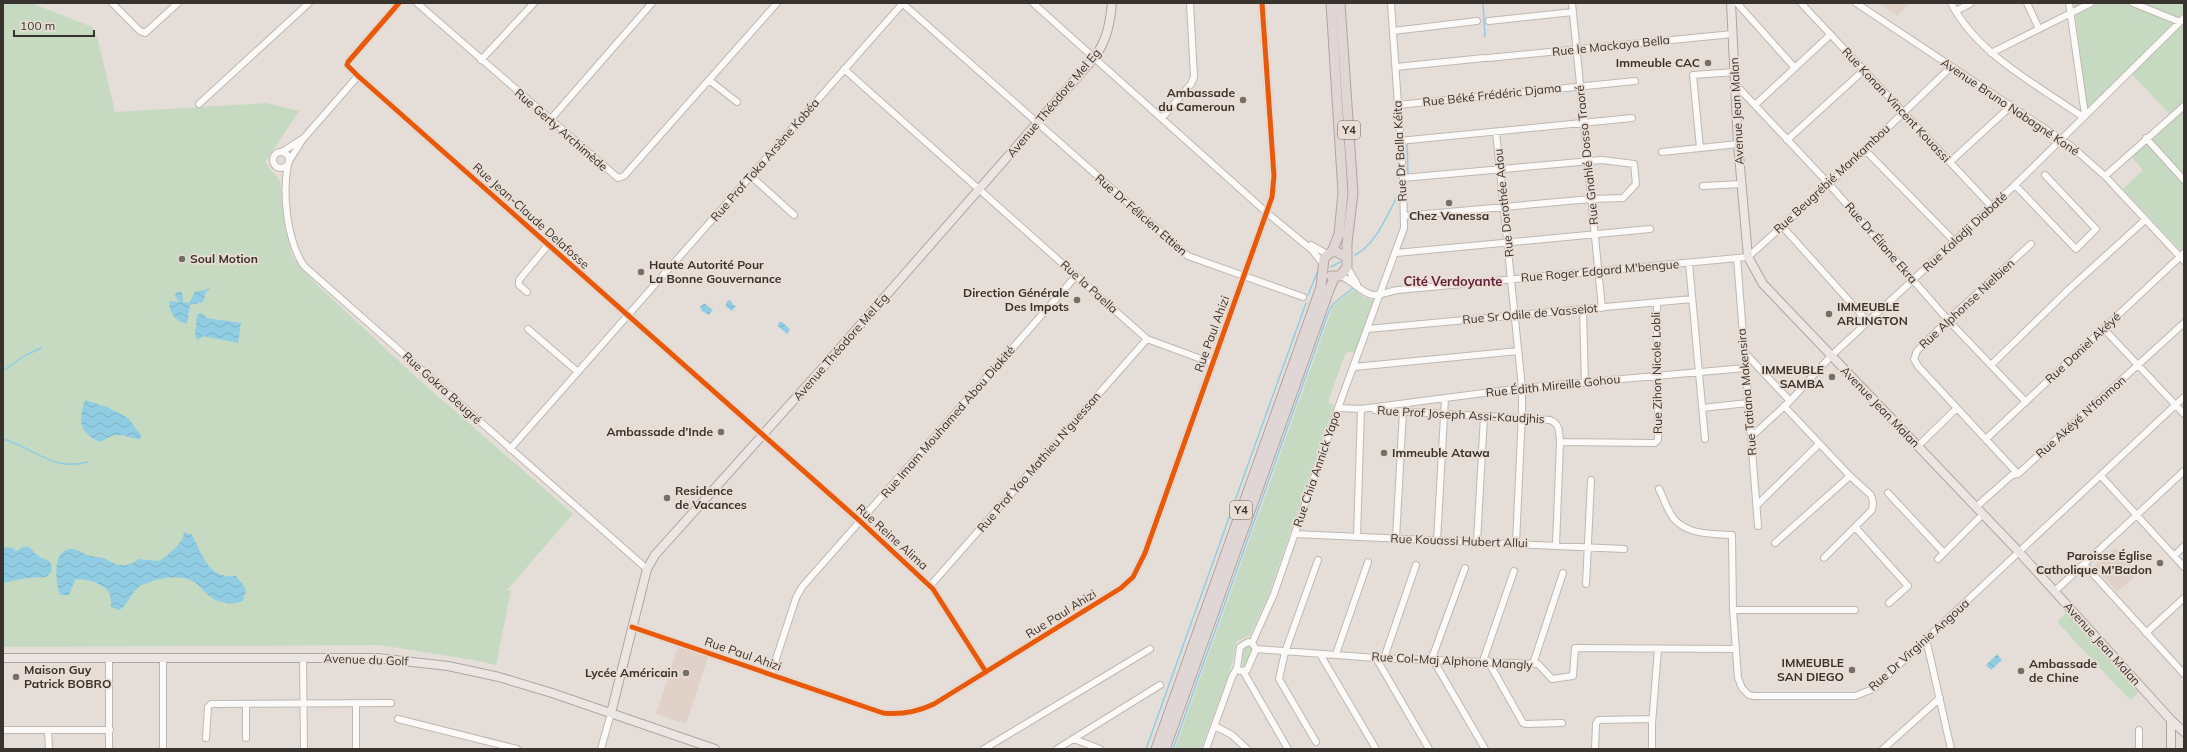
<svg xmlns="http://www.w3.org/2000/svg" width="2187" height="752" font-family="Mulish,sans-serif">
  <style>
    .built { fill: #e0d2c8 }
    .green { fill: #c5dac1 }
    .water { fill: url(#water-waves) }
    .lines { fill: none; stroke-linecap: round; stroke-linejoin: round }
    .stream { stroke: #90cde3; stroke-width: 1.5 }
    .minor-casing { stroke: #bdb8b3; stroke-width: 8 }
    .major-casing { stroke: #b0a4a1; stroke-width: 10 }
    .highway-casing { stroke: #b0a4a1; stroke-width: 11 }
    .minor { stroke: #fbfaf9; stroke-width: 6 }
    .major { stroke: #ebe5e4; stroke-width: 8 }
    .highway { stroke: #e0d6d5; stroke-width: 9 }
    .cycleway-casing { stroke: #eaddd3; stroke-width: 8 }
    .cycleway { stroke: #e8590c; stroke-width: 5 }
    .poi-dot { fill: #756f6a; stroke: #eaddd3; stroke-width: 1.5 }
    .labels { text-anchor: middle; stroke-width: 3.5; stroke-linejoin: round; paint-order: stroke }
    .shield { fill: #eaddd3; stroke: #6d6660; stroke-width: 1 }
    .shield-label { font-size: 11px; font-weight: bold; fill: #38332f }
    .street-label { font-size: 12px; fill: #38332f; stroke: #eaddd3 }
    .poi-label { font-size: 12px; font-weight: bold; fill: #38332f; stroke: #eaddd3; text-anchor: end }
    .neighbourhood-label { font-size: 13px; font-weight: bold; fill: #601e39; stroke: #eaddd3 }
  </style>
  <defs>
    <pattern id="water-waves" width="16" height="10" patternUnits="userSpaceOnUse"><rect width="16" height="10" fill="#90cde3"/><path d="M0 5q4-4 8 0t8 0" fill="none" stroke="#7db0c3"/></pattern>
  </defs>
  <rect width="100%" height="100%" fill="#e5ded8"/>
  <path class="built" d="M 1878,3 L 1910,3 L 1897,16 Z
    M 2115,548 L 2138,574 L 2117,592 L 2094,566 Z
    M 678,647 L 708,657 L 686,724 L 656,714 Z"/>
  <path class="green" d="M 3,3 L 31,3 L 92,27 L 98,40 L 115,112 L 267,103 L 299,111 L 265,162 L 280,181 L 285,230 L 293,258 L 313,281 L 417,378 L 573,514 L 506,591 L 511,590 L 496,665 L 474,660 L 379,645 L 3,647 Z
    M 2074,3 L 2184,3 L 2184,254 L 2123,189 L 2143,170 L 2131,156 L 2172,117 L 2129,71 L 2087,113 Z
    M 1354,289 L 1363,297 L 1375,301 L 1356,352 L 1347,352 L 1344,357 L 1328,402 L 1334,405 L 1269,594 L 1250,635 L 1237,641 L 1230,671 L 1201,749 L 1175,749 L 1333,306 Z
    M 2068,611 L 2139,692 L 2130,700 L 2057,622 Z
    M 1247,645 L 1250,646 L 1253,650 L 1246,666 L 1242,668 L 1244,647 Z"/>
  <path class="water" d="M 209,287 L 210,288 L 206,292 L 203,302 L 190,305 L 187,324 C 175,321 169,313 169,301 L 180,302 L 175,296 L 177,292 L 182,292 L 183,302 L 189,303 L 195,292 L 205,290 Z
    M 728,300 L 731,301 L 733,305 L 736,306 L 732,311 L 725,306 Z
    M 704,303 L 713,310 L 709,315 L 702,311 L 700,307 Z
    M 201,313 L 207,318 L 241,323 L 238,343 L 203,336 L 198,340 L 195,336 L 197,315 Z
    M 779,322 L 782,322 L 790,329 L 787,334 L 778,326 Z
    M 85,400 L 107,407 L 128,418 L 141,435 L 140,439 C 130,439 123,434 115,435 C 110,436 104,440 100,442 C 78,431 78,422 85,400 Z
    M 184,532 L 192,535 C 200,549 206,574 227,576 C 231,577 233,575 236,576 L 244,586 L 246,591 L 243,601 C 232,606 217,603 208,595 C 202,590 199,584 192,581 C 179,574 160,578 147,583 C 130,588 131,604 119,610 L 111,607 C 111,601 111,596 108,591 C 102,583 83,577 75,580 L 69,595 L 60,595 C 56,583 51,552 70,549 C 78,548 83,554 90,556 C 94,557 99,557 103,558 C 109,560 113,564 120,565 C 129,566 133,563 139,559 L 160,561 C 169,553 183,545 184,532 Z
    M 3,547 L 13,548 L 16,551 C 20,550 22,546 27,547 C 32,548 33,552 37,555 C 46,562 53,557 51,572 L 46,577 L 27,578 L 3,583 Z
    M 1997,654 L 2002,660 L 1991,670 L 1986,665 Z"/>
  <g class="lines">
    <path class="stream" d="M 1483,3 L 1485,37
      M 1407,143 L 1408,175
      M 1355,255 C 1376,244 1386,217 1397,197
      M 1331,267 L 1340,262
      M 1308,295 L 1317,273
      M 3,371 L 24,356 L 41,348
      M 3,439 C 34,448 54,472 87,462
      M 1146,749 L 1306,303
      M 1173,749 L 1329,311 L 1333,304 L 1353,288"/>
    <g class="minor-casing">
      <path id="minor" d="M 112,3 L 140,31 L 145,33 L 178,3
        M 399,3 L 348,62 L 347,65 L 358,76 L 860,521 L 933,589 L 986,672
        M 417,3 L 618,178 L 624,176 L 777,3
        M 902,3 L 1188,256 L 1303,297
        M 1033,3 L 1266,212 L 1312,250 L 1323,264
        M 1572,3 L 1602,308
        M 1737,3 L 1795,68
        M 1801,3 L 1992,207
        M 1856,3 L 2071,146 L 2105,176 L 2184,261
        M 1951,3 C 1978,55 2036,84 2083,117
        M 2027,3 L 2039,29
        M 2069,3 L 2085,115
        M 2133,3 L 2180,22
        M 1956,11 L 1971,3
        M 1489,21 L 1573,12
        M 1393,31 L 1477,21
        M 1991,53 L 2091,3
        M 1488,58 L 1733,34
        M 481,60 L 534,3
        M 1396,67 L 1484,58
        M 844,69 L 1147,339 L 1212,363
        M 709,80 L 737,102
        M 1736,85 L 1829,184 L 1948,320 L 2026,402
        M 199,104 L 309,3
        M 1398,105 L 1635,81
        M 1755,105 L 1830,35
        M 1162,118 L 1191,84 L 1194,77 L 1190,3
        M 550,120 L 652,3
        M 1496,132 L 1522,388 L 1522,413 L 1516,543
        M 2146,138 L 2184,180
        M 1787,140 L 1864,70
        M 1399,141 L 1632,118
        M 1700,148 L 1693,75 L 1735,72
        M 1865,150 L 1955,242
        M 282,152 L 302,139
        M 1662,152 L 1738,144
        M273 160a8 8 0 1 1 16 0a8 8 0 1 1-16 0Z
        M 289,161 L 303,139 L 358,76
        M 1950,162 L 2011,106
        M 288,164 C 282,194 287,241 304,266 L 647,569
        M 751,176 L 794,215
        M 2105,176 L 2184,106
        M 1403,178 L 1602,160 L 1634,164 L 1636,184 L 1623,198 L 1591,199 L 1404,216
        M 2015,185 L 2076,249 L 2096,229 L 2045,175
        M 1703,186 L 1742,184
        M 1782,226 L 1868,322
        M 1311,245 L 1327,254
        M 1396,253 L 1650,229
        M 1737,258 L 1758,526
        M 1689,263 L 1705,439
        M 1347,267 L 1357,284
        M 1340,276 C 1352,279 1360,293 1373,295 C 1380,296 1390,291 1398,290 L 1748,257 L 1829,184 L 1951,67
        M 527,292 L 519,285 L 519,280 L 548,245
        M 1583,309 L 1585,383
        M 528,329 L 578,372
        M 1368,329 L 1692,299
        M 2104,329 L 2184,414
        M 1744,352 L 1790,401
        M 1991,365 L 2068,290 L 2145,220
        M 1354,367 L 1518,351
        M 1784,406 L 1850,476 L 1871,495 L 1873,502 L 1872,510 L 1824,558
        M 1338,408 L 1363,409
        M 1702,408 L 1748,403
        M 1375,410 L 1550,420 C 1560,424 1559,431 1560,442 L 1556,546
        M 1751,437 L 1790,401 L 1831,356 L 2015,185 L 2184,18
        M 1986,439 L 2184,253
        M 1560,442 L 1655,443 L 1658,440 L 1657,303
        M 1918,446 L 1957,408
        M 510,449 L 903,3
        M 2018,474 L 1918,366 L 1914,359 L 1917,351 L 1948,320 L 2031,244
        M 2101,476 L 2184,567
        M 1659,489 C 1664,498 1668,514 1676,521 C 1690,535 1714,534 1732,535 L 1733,610 L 1738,678 L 1742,688 L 1749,695 L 1754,696 L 1855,696 L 1873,689 L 2184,397
        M 1888,493 L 1944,553
        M 1757,505 L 1819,444
        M 1976,507 L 2012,475 L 2018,474 L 2184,323
        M 1856,528 L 1908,586 L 1889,603
        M 1295,534 L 1624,549
        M 1357,537 L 1361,409 L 1522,388 L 1745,368
        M 1396,539 L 1403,411
        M 1437,541 L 1445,398
        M 1477,542 L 1484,416
        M 1775,543 L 1850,476
        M 2174,556 L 2184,546
        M 1938,559 L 1982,515
        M 2084,564 L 2184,674
        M 1465,568 L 1432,658 L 1485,749
        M 1586,584 L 1591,480
        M 930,586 L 1147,339
        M 2055,591 L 2184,471
        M 1733,610 L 1855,610
        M 632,627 L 883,713 C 902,715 917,712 934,704 L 1121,588 L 1133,577 L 1145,553 L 1272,197 L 1274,176 L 1262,3
        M 2146,633 L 2184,598
        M 1926,639 L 1951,749
        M 1248,642 L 1252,643 L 1256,649 L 1247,670 L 1240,671 L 1237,668 L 1240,647 Z
        M 1252,643 L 1274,594 L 1338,408 L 1404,228 L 1403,178 L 1391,3
        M 1256,649 L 1376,658 L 1538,664 L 1552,679 L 1573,676 L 1575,648 L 1735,649
        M 1320,654 L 1376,749
        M 1336,654 L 1368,562
        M 109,658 L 109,749
        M 303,658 L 304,749
        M 1376,658 L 1429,749
        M 1384,658 L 1416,565
        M 1483,661 L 1514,571
        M 1488,661 L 1523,723 L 1526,724 L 1562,723
        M 1533,664 L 1563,573
        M 1243,671 L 1288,749
        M 771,674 L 796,598 L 802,587 L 1076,276
        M 246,704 L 246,738
        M 398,719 L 517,749
        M 1215,726 L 1232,735 L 1247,749
        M 3,730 L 110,730
        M 48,730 L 49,749
        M 206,738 L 208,707 L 211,704 L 391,703
        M 1074,739 L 1100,749
        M 1316,742 L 1279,679 L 1285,652 L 1318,560
        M 163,749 L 163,658
        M 356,749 L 356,703
        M 601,749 L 611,713
        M 984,749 L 1150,649
        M 1057,749 L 1160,685
        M 1206,749 L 1232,677 L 1237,668
        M 1595,749 L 1596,724 L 1598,720 L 1652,719
        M 1652,749 L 1652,724 L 1658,649
        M 1883,749 L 1940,698
        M 2139,749 L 2139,730"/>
    </g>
    <g class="major-casing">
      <path id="major" d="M 1731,3 L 1738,144 L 1748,257 L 1763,284 L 2019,552 L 2171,720 L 2184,732
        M 3,658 L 377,658 L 448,666 L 499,677 L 552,693 L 715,749
        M 611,713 L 647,569 L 655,555 L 819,372 L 1094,58 C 1107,41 1110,23 1112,3
        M 2171,720 L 2171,749"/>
    </g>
    <g class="highway-casing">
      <path id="highway" d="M 1331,3 L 1343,193 L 1339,234 L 1332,252
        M 1331,276 L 1340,276 L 1347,267 L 1347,243 L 1353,193 L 1340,3
        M 1156,749 L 1321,287 L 1324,258 L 1330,253 L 1335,251 L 1346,257
        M 1165,749 L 1329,290 L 1335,276"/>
    </g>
    <use href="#minor" class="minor"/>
    <use href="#major" class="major"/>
    <use href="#highway" class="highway"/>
    <g class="cycleway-casing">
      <path id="cycleway" d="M 399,3 L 348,62 L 347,65 L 358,76 L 860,521 L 933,589 L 986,672
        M 632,627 L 883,713 C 902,715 917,712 934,704 L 1121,588 L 1133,577 L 1145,553 L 1272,197 L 1274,176 L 1262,3"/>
    </g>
    <use href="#cycleway" class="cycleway"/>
  </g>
  <g class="poi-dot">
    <circle cx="1708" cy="63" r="4"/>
    <circle cx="1243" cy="100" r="4"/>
    <circle cx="1449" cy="203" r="4"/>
    <circle cx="182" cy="259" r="4"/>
    <circle cx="641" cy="272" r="4"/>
    <circle cx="1077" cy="300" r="4"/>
    <circle cx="1829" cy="314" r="4"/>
    <circle cx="1832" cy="377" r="4"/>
    <circle cx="721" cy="432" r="4"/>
    <circle cx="1384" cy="453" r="4"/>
    <circle cx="667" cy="498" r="4"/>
    <circle cx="2160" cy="563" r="4"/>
    <circle cx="1852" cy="670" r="4"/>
    <circle cx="2021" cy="671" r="4"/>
    <circle cx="686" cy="673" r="4"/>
    <circle cx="16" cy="677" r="4"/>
  </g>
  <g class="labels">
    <g class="shield">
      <rect x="1338" y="121" width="22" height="18" rx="3"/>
      <rect x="1230" y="501" width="22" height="18" rx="3"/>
    </g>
    <g class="shield-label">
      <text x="1349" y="134">Y4</text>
      <text x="1241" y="514">Y4</text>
    </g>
    <g class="street-label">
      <text transform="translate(1611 46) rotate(-6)" y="4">Rue le Mackaya Bella</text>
      <text transform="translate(1492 95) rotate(-6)" y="4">Rue Béké Frédéric Djama</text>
      <text transform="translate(1054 103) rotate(-50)" y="4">Avenue Théodore Mel Eg</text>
      <text transform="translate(1896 105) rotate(47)" y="4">Rue Konan Vincent Kouassi</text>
      <text transform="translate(2010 107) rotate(34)" y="4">Avenue Bruno Nabagné Koné</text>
      <text transform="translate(1737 111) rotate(-93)" y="4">Avenue Jean Malan</text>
      <text transform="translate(561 130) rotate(41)" y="4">Rue Gerty Archimède</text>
      <text transform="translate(1400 151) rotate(-93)" y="4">Rue Dr Balla Kéita</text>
      <text transform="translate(1587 155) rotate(-96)" y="4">Rue Gnahlé Dosso Traoré</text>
      <text transform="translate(765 160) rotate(-49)" y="4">Rue Prof Toka Arsène Kobéa</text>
      <text transform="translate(1832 179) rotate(-43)" y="4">Rue Beugrébié Mankambou</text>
      <text transform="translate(1504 203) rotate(-96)" y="4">Rue Dorothée Adou</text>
      <text transform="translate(1141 215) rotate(41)" y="4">Rue Dr Félicien Ettien</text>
      <text transform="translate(531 216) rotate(42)" y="4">Rue Jean-Claude Delafosse</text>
      <text transform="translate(1965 232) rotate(-43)" y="4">Rue Kaladji Diabaté</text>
      <text transform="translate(1881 243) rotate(49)" y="4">Rue Dr Éliane Ekra</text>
      <text transform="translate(1600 271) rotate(-5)" y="4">Rue Roger Edgard M'bengue</text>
      <text transform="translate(1089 287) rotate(42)" y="4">Rue la Paella</text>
      <text transform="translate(1967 304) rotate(-43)" y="4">Rue Alphonse Nielbien</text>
      <text transform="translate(1530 314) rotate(-5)" y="4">Rue Sr Odile de Vasselot</text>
      <text transform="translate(1212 334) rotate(-70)" y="4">Rue Paul Ahizi</text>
      <text transform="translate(841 347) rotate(-49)" y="4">Avenue Théodore Mel Eg</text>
      <text transform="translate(2083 348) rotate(-43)" y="4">Rue Daniel Akéyé</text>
      <text transform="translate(1657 373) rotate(-91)" y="4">Rue Zihon Nicole Lobli</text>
      <text transform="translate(1553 386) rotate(-6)" y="4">Rue Édith Mireille Gohou</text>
      <text transform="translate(442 388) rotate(42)" y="4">Rue Gokra Beugré</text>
      <text transform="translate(1747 392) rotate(-95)" y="4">Rue Tatiana Makensira</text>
      <text transform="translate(1880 407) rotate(46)" y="4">Avenue Jean Malan</text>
      <text transform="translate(1461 415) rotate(3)" y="4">Rue Prof Joseph Assi-Kaudjhis</text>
      <text transform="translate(2081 417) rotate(-42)" y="4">Rue Akéyé N'fonmon</text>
      <text transform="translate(948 422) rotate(-49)" y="4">Rue Imam Mouhamed Abou Diakité</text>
      <text transform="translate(1039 462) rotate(-49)" y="4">Rue Prof Yao Mathieu N'guessan</text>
      <text transform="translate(1317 469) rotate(-71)" y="4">Rue Chia Annick Yapo</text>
      <text transform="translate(892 537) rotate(42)" y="4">Rue Reine Alima</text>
      <text transform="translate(1459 541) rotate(2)" y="4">Rue Kouassi Hubert Allui</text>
      <text transform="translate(1061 614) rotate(-32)" y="4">Rue Paul Ahizi</text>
      <text transform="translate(2102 644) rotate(48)" y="4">Avenue Jean Malan</text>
      <text transform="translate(1919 645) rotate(-42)" y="4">Rue Dr Virginie Angoua</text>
      <text transform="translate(743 654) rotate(19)" y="4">Rue Paul Ahizi</text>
      <text transform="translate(366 660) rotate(2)" y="4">Avenue du Golf</text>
      <text transform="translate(1452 661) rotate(3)" y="4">Rue Col-Maj Alphone Mangly</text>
    </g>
    <g class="poi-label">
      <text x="1700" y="67">Immeuble CAC</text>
      <text x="1235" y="97">Ambassade<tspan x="1235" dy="14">du Cameroun</tspan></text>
      <text x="1449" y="220" text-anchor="middle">Chez Vanessa</text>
      <text x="190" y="263" text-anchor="start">Soul Motion</text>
      <text x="649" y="269" text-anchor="start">Haute Autorité Pour<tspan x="649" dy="14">La Bonne Gouvernance</tspan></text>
      <text x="1069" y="297">Direction Générale<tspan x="1069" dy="14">Des Impots</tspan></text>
      <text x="1837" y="311" text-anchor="start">IMMEUBLE<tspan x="1837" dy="14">ARLINGTON</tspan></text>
      <text x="1824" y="374">IMMEUBLE<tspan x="1824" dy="14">SAMBA</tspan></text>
      <text x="713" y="436">Ambassade d’Inde</text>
      <text x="1392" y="457" text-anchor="start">Immeuble Atawa</text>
      <text x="675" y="495" text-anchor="start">Residence<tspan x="675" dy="14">de Vacances</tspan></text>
      <text x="2152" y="560">Paroisse Église<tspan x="2152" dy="14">Catholique M’Badon</tspan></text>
      <text x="1844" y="667">IMMEUBLE<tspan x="1844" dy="14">SAN DIEGO</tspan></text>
      <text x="2029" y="668" text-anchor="start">Ambassade<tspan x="2029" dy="14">de Chine</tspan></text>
      <text x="24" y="674" text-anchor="start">Maison Guy<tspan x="24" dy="14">Patrick BOBRO</tspan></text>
      <text x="678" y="677">Lycée Américain</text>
    </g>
    <g class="neighbourhood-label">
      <text x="1453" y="286">Cité Verdoyante</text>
    </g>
  </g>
  <rect width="2187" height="752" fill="none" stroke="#38332f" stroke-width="8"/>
  <path d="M14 30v6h80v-6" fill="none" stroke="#38332f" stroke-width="2"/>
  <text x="20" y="30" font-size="12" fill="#38332f" stroke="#eaddd3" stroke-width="3" paint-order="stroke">100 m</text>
</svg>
